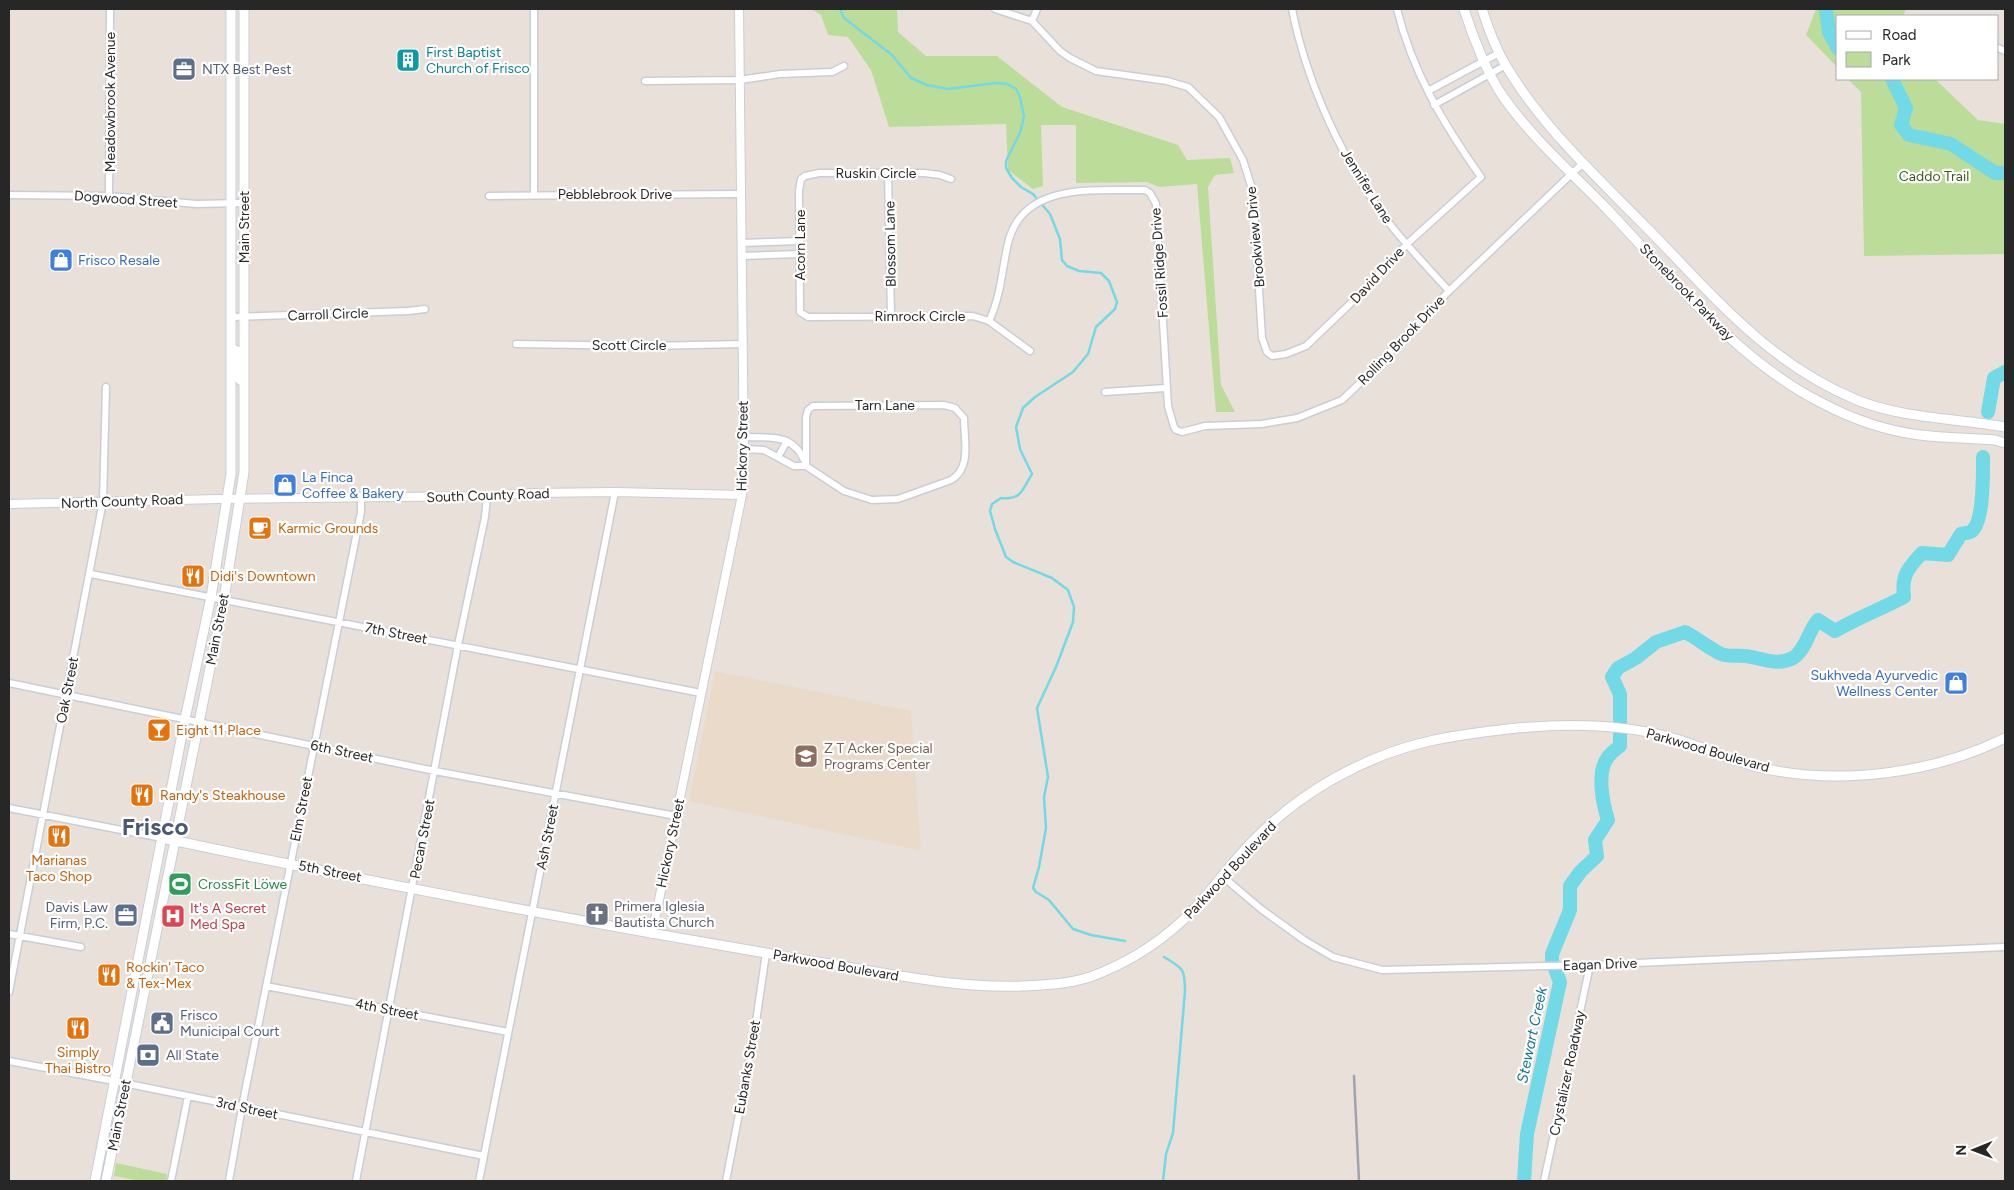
<svg xmlns="http://www.w3.org/2000/svg" width="2014" height="1190" font-family="Figtree,sans-serif">
  <style>
    .education { fill: #eadac9 }
    .green { fill: #bd9 }
    .lines { fill: none; stroke-linecap: round; stroke-linejoin: round }
    .stream { stroke: #72d9e6; stroke-width: 2.5 }
    .river { stroke: #72d9e6; stroke-width: 14 }
    .minor-casing { stroke: #c8ced9; stroke-width: 9 }
    .tertiary-casing { stroke: #c8ced9; stroke-width: 10 }
    .secondary-casing { stroke: #c8ced9; stroke-width: 11 }
    .minor { stroke: #fff; stroke-width: 6 }
    .tertiary { stroke: #fff; stroke-width: 8 }
    .secondary { stroke: #fff; stroke-width: 9 }
    .rail { stroke: #9da3b1; stroke-width: 2.5 }
    .labels { text-anchor: middle; stroke-width: 4.5; stroke-linejoin: round; paint-order: stroke }
    .culture-label { font-size: 14px; fill: #0d838f; stroke: #fff; text-anchor: start }
    .service-label { font-size: 14px; fill: #4e5e75; stroke: #fff; text-anchor: start }
    .street-label { font-size: 14px; fill: #272727; stroke: #fff }
    .park-label { font-size: 14px; fill: #355e1d; stroke: #fff }
    .shop-label { font-size: 14px; fill: #366cbe; stroke: #fff; text-anchor: start }
    .food-label { font-size: 14px; fill: #c56008; stroke: #fff; text-anchor: start }
    .education-label { font-size: 14px; fill: #785e54; stroke: #fff; text-anchor: start }
    .leisure-label { font-size: 14px; fill: #27864d; stroke: #fff; text-anchor: start }
    .worship-label { font-size: 14px; fill: #5b616d; stroke: #fff; text-anchor: start }
    .health-label { font-size: 14px; fill: #be3a42; stroke: #fff; text-anchor: start }
    .water-label { font-size: 15px; font-style: italic; fill: #15778d; stroke: #fff }
    .town-label { font-size: 24px; font-weight: bold; fill: #4b5974; stroke: #fff }
  </style>
  <rect width="100%" height="100%" fill="#e9e0da"/>
  <path class="education" d="M 715,671 L 911,711 L 921,851 L 689,801 Z"/>
  <path class="green" d="M 811,9 L 897,9 L 898,32 L 926,56 L 997,56 L 1062,107 L 1178,145 L 1187,160 L 1230,158 L 1234,173 L 1215,175 L 1208,187 L 1221,385 L 1235,412 L 1216,412 L 1197,184 L 1159,187 L 1147,182 L 1076,183 L 1076,125 L 1041,125 L 1043,186 L 1033,189 L 1008,170 L 1006,124 L 889,127 L 871,70 L 848,37 L 828,35 L 821,15 Z
    M 1816,9 L 1906,9 L 1903,16 L 1838,16 L 1838,68 L 1806,35 Z
    M 1848,79 L 1935,79 L 1978,120 L 2005,124 L 2005,254 L 1864,256 L 1861,92 Z
    M 116,1163 L 167,1174 L 166,1181 L 141,1181 L 114,1176 Z"/>
  <g class="lines">
    <path class="stream" d="M 840,9 L 844,18 L 892,55 L 911,78 L 927,85 L 948,89 L 996,83 L 1007,84 L 1016,89 L 1020,97 L 1024,117 L 1020,133 L 1006,161 L 1006,168 L 1012,178 L 1021,187 L 1033,194 L 1050,214 L 1060,239 L 1062,260 L 1067,266 L 1079,271 L 1101,273 L 1109,281 L 1117,302 L 1115,309 L 1096,327 L 1088,354 L 1073,372 L 1035,397 L 1023,408 L 1016,427 L 1020,449 L 1032,474 C 1022,490 1022,500 1001,498 L 992,504 L 990,511 L 995,529 L 1006,557 L 1013,562 L 1052,578 L 1068,590 L 1074,607 L 1073,622 L 1056,667 L 1037,708 L 1048,777 L 1044,797 L 1046,828 L 1039,867 L 1033,888 L 1036,892 L 1049,900 L 1073,929 L 1091,935 L 1125,941
      M 1163,1181 L 1166,1154 L 1173,1133 L 1185,991 C 1185,969 1183,968 1164,957"/>
    <path class="river" d="M 1826,9 L 1829,32 L 1838,49
      M 1892,79 L 1906,108 L 1901,125 L 1909,135 L 1951,144 L 1995,173 L 2005,173
      M 1988,412 L 1994,378 L 2005,372
      M 1524,1181 L 1527,1134 L 1560,982 L 1552,961 L 1552,954 L 1570,910 L 1570,886 L 1581,871 L 1597,856 L 1595,840 L 1608,820 C 1603,804 1596,772 1608,757 C 1611,753 1616,749 1620,746 L 1620,694 L 1612,677 L 1618,668 L 1636,658 L 1656,642 L 1685,632 C 1697,638 1710,649 1721,654 C 1727,657 1737,655 1744,656 C 1760,657 1776,667 1793,658 C 1806,650 1808,631 1818,620 L 1835,631 C 1857,618 1881,609 1904,597 C 1901,576 1908,568 1922,553 L 1948,555 L 1961,534 C 1964,533 1970,533 1972,531 C 1984,521 1983,472 1983,457"/>
    <g class="minor-casing">
      <path id="minor" d="M 995,9 L 1032,21 L 1060,51 L 1070,58 L 1096,71 L 1167,81 L 1188,87 L 1219,117 L 1243,160 L 1253,192 L 1262,338 L 1267,352 L 1272,356 L 1286,354 L 1306,346 L 1351,303 L 1408,243 L 1481,177 C 1444,125 1412,71 1397,9
        M 1292,9 C 1307,85 1345,167 1393,228 C 1410,249 1430,270 1449,291
        M 1032,21 L 1037,9
        M 1998,48 L 2005,51
        M 645,81 L 740,80 L 780,74 L 832,72 L 844,66
        M 1428,91 L 1499,53
        M 1434,105 L 1506,65
        M 888,173 L 891,316
        M 951,179 L 940,175 L 924,173 L 819,173 L 805,176 L 801,179 L 799,191 L 800,312 L 808,317 L 973,316 L 989,321 L 1030,351
        M 9,195 L 109,196 L 196,204 L 244,203
        M 534,195 L 534,9
        M 109,196 L 110,9
        M 489,196 L 741,194
        M 741,243 L 800,241
        M 741,256 L 800,254
        M 231,317 L 408,311 L 425,309
        M 989,321 C 1001,296 1002,269 1008,243 C 1023,181 1096,191 1145,190 L 1150,193 L 1156,204 L 1168,406 L 1174,427 L 1176,430 L 1182,432 L 1205,426 L 1261,424 L 1297,418 L 1342,400 L 1360,383 L 1449,291 L 1583,163
        M 516,344 L 647,346 L 742,344
        M 1105,392 L 1166,388
        M 744,437 C 771,438 793,433 805,462
        M 744,449 L 764,450 L 794,466 L 806,466 L 844,491 L 872,500 L 898,499 L 951,480 C 972,468 964,439 964,418 L 955,408 L 944,405 L 813,406 L 808,410 L 806,417 L 806,466
        M 778,457 L 787,441
        M 91,574 L 701,693
        M 9,683 L 435,771 L 676,816
        M 9,808 L 162,838
        M 1222,876 L 1261,909 L 1304,940 L 1333,957 L 1382,970 L 1590,965 L 2005,947
        M 9,934 L 81,947
        M 266,986 L 508,1032
        M 9,992 L 103,501 L 106,387
        M 9,1061 L 114,1081 L 484,1156
        M 171,1181 L 188,1096
        M 229,1181 L 242,1107 L 361,512 L 361,496
        M 356,1181 L 458,645 L 485,517 L 487,496
        M 479,1181 L 615,492
        M 726,1181 L 754,1036 L 766,953
        M 1544,1181 L 1590,965"/>
    </g>
    <g class="tertiary-casing">
      <path id="tertiary" d="M 9,504 L 219,499 L 487,496 L 533,493 L 615,492 L 742,495
        M 652,934 L 742,495 L 744,462 L 739,9"/>
    </g>
    <g class="secondary-casing">
      <path id="secondary" d="M 1464,9 C 1472,35 1488,76 1504,98 C 1533,139 1571,172 1606,208 C 1672,277 1734,358 1820,402 C 1850,418 1886,431 1920,435 C 1945,438 1970,438 1995,440 L 2005,443
        M 1482,9 C 1488,28 1495,47 1505,64 C 1541,126 1596,176 1646,227 C 1713,295 1766,362 1857,400 C 1904,419 1956,418 2005,427
        M 231,348 L 237,351 L 237,368 L 240,380
        M 162,838 C 361,880 560,918 760,952 C 798,959 837,965 876,972 C 926,980 971,988 1022,986 C 1045,985 1068,984 1090,977 C 1123,965 1156,945 1182,921 C 1208,897 1228,866 1253,841 C 1300,792 1364,756 1430,741 C 1456,735 1482,732 1508,729 C 1563,723 1619,723 1673,738 C 1704,747 1734,762 1766,769 C 1844,785 1934,773 2005,738
        M 95,1181 L 185,719 L 211,597 L 231,474 L 231,9
        M 106,1181 L 224,599 L 244,472 L 244,9"/>
    </g>
    <use href="#minor" class="minor"/>
    <use href="#tertiary" class="tertiary"/>
    <use href="#secondary" class="secondary"/>
    <path class="rail" d="M 1354,1076 L 1359,1181"/>
  </g>
  <defs>
    <g id="building-square" transform="scale(1.25)"><rect x="-9" y="-9" width="18" height="18" rx="4" fill="#0f9aa8" stroke="#fff"/><path d="M-4-6H4V6H1V3H-1V6H-4ZM-2.5-4.3h1.7v1.8h-1.7ZM.8-4.3h1.7v1.8H.8ZM-2.5-1h1.7V.8h-1.7ZM.8-1h1.7V.8H.8Z" fill="#fff"/></g>
    <g id="office-square" transform="scale(1.25)"><rect x="-9" y="-9" width="18" height="18" rx="4" fill="#5c6f8a" stroke="#fff"/><path d="M-6-3h4V-5.5h4V-3h4V5H-6ZM-1-4.5V-3h2v-1.5ZM-6 0V1H6V0Z" fill="#fff"/></g>
    <g id="shop-square" transform="scale(1.25)"><rect x="-9" y="-9" width="18" height="18" rx="4" fill="#3f7fe0" stroke="#fff"/><path d="M-5-2.5h2.3a2.7 3.5 0 0 1 5.4 0H5L5.5 6h-11ZM-1.5-2.5h3a1.5 2.3 0 0 0-3 0Z" fill="#fff"/></g>
    <g id="cafe-square" transform="scale(1.25)"><rect x="-9" y="-9" width="18" height="18" rx="4" fill="#e8710a" stroke="#fff"/><path d="M-5.5-4.5H6V0H3Q3 3.5 0 3.5H-2.5Q-5.5 3.5-5.5 0ZM3-3.2v2h1.7v-2ZM-6 4.5H4V6H-6Z" fill="#fff"/></g>
    <g id="restaurant-square" transform="scale(1.25)"><rect x="-9" y="-9" width="18" height="18" rx="4" fill="#e8710a" stroke="#fff"/><path d="M-5-6h1v4h1v-4h1v4h1v-4h1v5L-1.5 .5V6h-2V.5L-5-1ZM5-6V6H3V1.5H1.5Q1.5-4 5-6Z" fill="#fff"/></g>
    <g id="bar-square" transform="scale(1.25)"><rect x="-9" y="-9" width="18" height="18" rx="4" fill="#e8710a" stroke="#fff"/><path d="M-6-5H6L.8 .8V4.5H3.5V6h-7V4.5H-.8V.8Z" fill="#fff"/></g>
    <g id="school-square" transform="scale(1.25)"><rect x="-9" y="-9" width="18" height="18" rx="4" fill="#8d6e63" stroke="#fff"/><path d="M0-5L7-2L0 1L-7-2ZM-4 1L0 2.5L4 1V4Q0 6-4 4Z" fill="#fff"/></g>
    <g id="stadium-square" transform="scale(1.25)"><rect x="-9" y="-9" width="18" height="18" rx="4" fill="#2e9e5b" stroke="#fff"/><path d="M0-5a6.5 5 0 1 0 0 10a6.5 5 0 1 0 0-10ZM-3.5-1.8h7v3.6h-7Z" fill="#fff"/></g>
    <g id="church-square" transform="scale(1.25)"><rect x="-9" y="-9" width="18" height="18" rx="4" fill="#6b7280" stroke="#fff"/><path d="M-1.2-6h2.4v3.5h3.3v2.4h-3.3V6h-2.4V-.1h-3.3v-2.4h3.3Z" fill="#fff"/></g>
    <g id="hospital-square" transform="scale(1.25)"><rect x="-9" y="-9" width="18" height="18" rx="4" fill="#e0444e" stroke="#fff"/><path d="M-5-5h3v3.5h4V-5h3V5h-3V1.5h-4V5h-3Z" fill="#fff"/></g>
    <g id="civic-square" transform="scale(1.25)"><rect x="-9" y="-9" width="18" height="18" rx="4" fill="#5c6f8a" stroke="#fff"/><path d="M-.6-6.5H3V-4.5H.6V-3L4-1V1h2V6H-6V1h2V-1L-.6-3ZM-1.2 2.5V6h2.4V2.5Z" fill="#fff"/></g>
    <g id="bank-square" transform="scale(1.25)"><rect x="-9" y="-9" width="18" height="18" rx="4" fill="#5c6f8a" stroke="#fff"/><path d="M-6-4H6V4H-6ZM0-2.3a2.3 2.3 0 1 0 0 4.6a2.3 2.3 0 1 0 0-4.6Z" fill="#fff"/></g>
  </defs>
  <g fill-rule="evenodd">
    <use href="#building-square" x="408" y="60"/>
    <use href="#office-square" x="184" y="69"/>
    <use href="#shop-square" x="61" y="260"/>
    <use href="#shop-square" x="285" y="485"/>
    <use href="#cafe-square" x="260" y="528"/>
    <use href="#restaurant-square" x="193" y="576"/>
    <use href="#shop-square" x="1956" y="683"/>
    <use href="#bar-square" x="159" y="730"/>
    <use href="#school-square" x="806" y="756"/>
    <use href="#restaurant-square" x="142" y="795"/>
    <use href="#restaurant-square" x="59" y="836"/>
    <use href="#stadium-square" x="180" y="884"/>
    <use href="#church-square" x="597" y="914"/>
    <use href="#office-square" x="126" y="915"/>
    <use href="#hospital-square" x="173" y="916"/>
    <use href="#restaurant-square" x="109" y="975"/>
    <use href="#civic-square" x="162" y="1023"/>
    <use href="#restaurant-square" x="78" y="1028"/>
    <use href="#bank-square" x="148" y="1055"/>
  </g>
  <g class="labels">
    <g class="culture-label">
      <text x="426" y="57">First Baptist<tspan x="426" dy="16">Church of Frisco</tspan></text>
    </g>
    <g class="service-label">
      <text x="202" y="74">NTX Best Pest</text>
      <text x="108" y="912" text-anchor="end">Davis Law<tspan x="108" dy="16">Firm, P.C.</tspan></text>
      <text x="180" y="1020">Frisco<tspan x="180" dy="16">Municipal Court</tspan></text>
      <text x="166" y="1060">All State</text>
    </g>
    <g class="street-label">
      <text transform="translate(110 102) rotate(-90)" y="5">Meadowbrook Avenue</text>
      <text x="876" y="178">Ruskin Circle</text>
      <text transform="translate(1367 186) rotate(58)" y="5">Jennifer Lane</text>
      <text x="615" y="199">Pebblebrook Drive</text>
      <text transform="translate(126 199) rotate(4)" y="5">Dogwood Street</text>
      <text transform="translate(244 227) rotate(-90)" y="5">Main Street</text>
      <text transform="translate(1255 237) rotate(-95)" y="5">Brookview Drive</text>
      <text transform="translate(890 244) rotate(-91)" y="5">Blossom Lane</text>
      <text transform="translate(800 245) rotate(-90)" y="5">Acorn Lane</text>
      <text transform="translate(1159 263) rotate(-94)" y="5">Fossil Ridge Drive</text>
      <text transform="translate(1377 275) rotate(-47)" y="5">David Drive</text>
      <text transform="translate(1687 292) rotate(46)" y="5">Stonebrook Parkway</text>
      <text transform="translate(328 314) rotate(-2)" y="5">Carroll Circle</text>
      <text x="920" y="321">Rimrock Circle</text>
      <text transform="translate(1401 340) rotate(-46)" y="5">Rolling Brook Drive</text>
      <text x="629" y="350">Scott Circle</text>
      <text x="885" y="410">Tarn Lane</text>
      <text transform="translate(742 446) rotate(-89)" y="5">Hickory Street</text>
      <text transform="translate(488 495) rotate(-2)" y="5">South County Road</text>
      <text transform="translate(122 501) rotate(-2)" y="5">North County Road</text>
      <text transform="translate(217 629) rotate(-79)" y="5">Main Street</text>
      <text transform="translate(396 633) rotate(11)" y="5">7th Street</text>
      <text transform="translate(67 690) rotate(-79)" y="5">Oak Street</text>
      <text transform="translate(1708 750) rotate(16)" y="5">Parkwood Boulevard</text>
      <text transform="translate(342 751) rotate(12)" y="5">6th Street</text>
      <text transform="translate(301 809) rotate(-79)" y="5">Elm Street</text>
      <text transform="translate(547 837) rotate(-79)" y="5">Ash Street</text>
      <text transform="translate(422 839) rotate(-79)" y="5">Pecan Street</text>
      <text transform="translate(670 843) rotate(-78)" y="5">Hickory Street</text>
      <text transform="translate(1230 870) rotate(-47)" y="5">Parkwood Boulevard</text>
      <text transform="translate(330 871) rotate(11)" y="5">5th Street</text>
      <text transform="translate(1600 964) rotate(-2)" y="5">Eagan Drive</text>
      <text transform="translate(836 965) rotate(10)" y="5">Parkwood Boulevard</text>
      <text transform="translate(387 1009) rotate(11)" y="5">4th Street</text>
      <text transform="translate(747 1067) rotate(-80)" y="5">Eubanks Street</text>
      <text transform="translate(1567 1073) rotate(-78)" y="5">Crystalizer Roadway</text>
      <text transform="translate(247 1108) rotate(12)" y="5">3rd Street</text>
      <text transform="translate(119 1115) rotate(-79)" y="5">Main Street</text>
    </g>
    <g class="park-label">
      <text x="1934" y="181">Caddo Trail</text>
    </g>
    <g class="shop-label">
      <text x="78" y="265">Frisco Resale</text>
      <text x="302" y="482">La Finca<tspan x="302" dy="16">Coffee &amp; Bakery</tspan></text>
      <text x="1938" y="680" text-anchor="end">Sukhveda Ayurvedic<tspan x="1938" dy="16">Wellness Center</tspan></text>
    </g>
    <g class="food-label">
      <text x="278" y="533">Karmic Grounds</text>
      <text x="210" y="581">Didi's Downtown</text>
      <text x="176" y="735">Eight 11 Place</text>
      <text x="160" y="800">Randy's Steakhouse</text>
      <text x="59" y="865" text-anchor="middle">Marianas<tspan x="59" dy="16">Taco Shop</tspan></text>
      <text x="126" y="972">Rockin' Taco<tspan x="126" dy="16">&amp; Tex-Mex</tspan></text>
      <text x="78" y="1057" text-anchor="middle">Simply<tspan x="78" dy="16">Thai Bistro</tspan></text>
    </g>
    <g class="education-label">
      <text x="824" y="753">Z T Acker Special<tspan x="824" dy="16">Programs Center</tspan></text>
    </g>
    <g class="leisure-label">
      <text x="198" y="889">CrossFit Löwe</text>
    </g>
    <g class="worship-label">
      <text x="614" y="911">Primera Iglesia<tspan x="614" dy="16">Bautista Church</tspan></text>
    </g>
    <g class="health-label">
      <text x="190" y="913">It's A Secret<tspan x="190" dy="16">Med Spa</tspan></text>
    </g>
    <g class="water-label">
      <text transform="translate(1532 1035) rotate(-78)" y="5">Stewart Creek</text>
    </g>
    <g class="town-label">
      <text x="155" y="835">Frisco</text>
    </g>
  </g>
  <rect width="2014" height="1190" fill="none" stroke="#272727" stroke-width="20"/>
  <rect x="1836" y="15" width="162" height="65" fill="#ffffff" stroke="#a9a9a9"/>
  <rect x="1846" y="31" width="25" height="8" fill="#ffffff" stroke="#a9a9a9"/>
  <text x="1882" y="40" font-size="15" fill="#272727">Road</text>
  <rect x="1846" y="52" width="25" height="15" fill="#bbdd99" stroke="#a9a9a9"/>
  <text x="1882" y="65" font-size="15" fill="#272727">Park</text>
  <g transform="translate(1974 1150) rotate(269)" stroke="#ffffff" stroke-width="4" paint-order="stroke">
  <path d="M0-4L9 19L0 12L-9 19Z" fill="#272727"/>
  <text y="-8" font-size="14" font-weight="bold" text-anchor="middle" fill="#272727">N</text>
  </g>
</svg>
